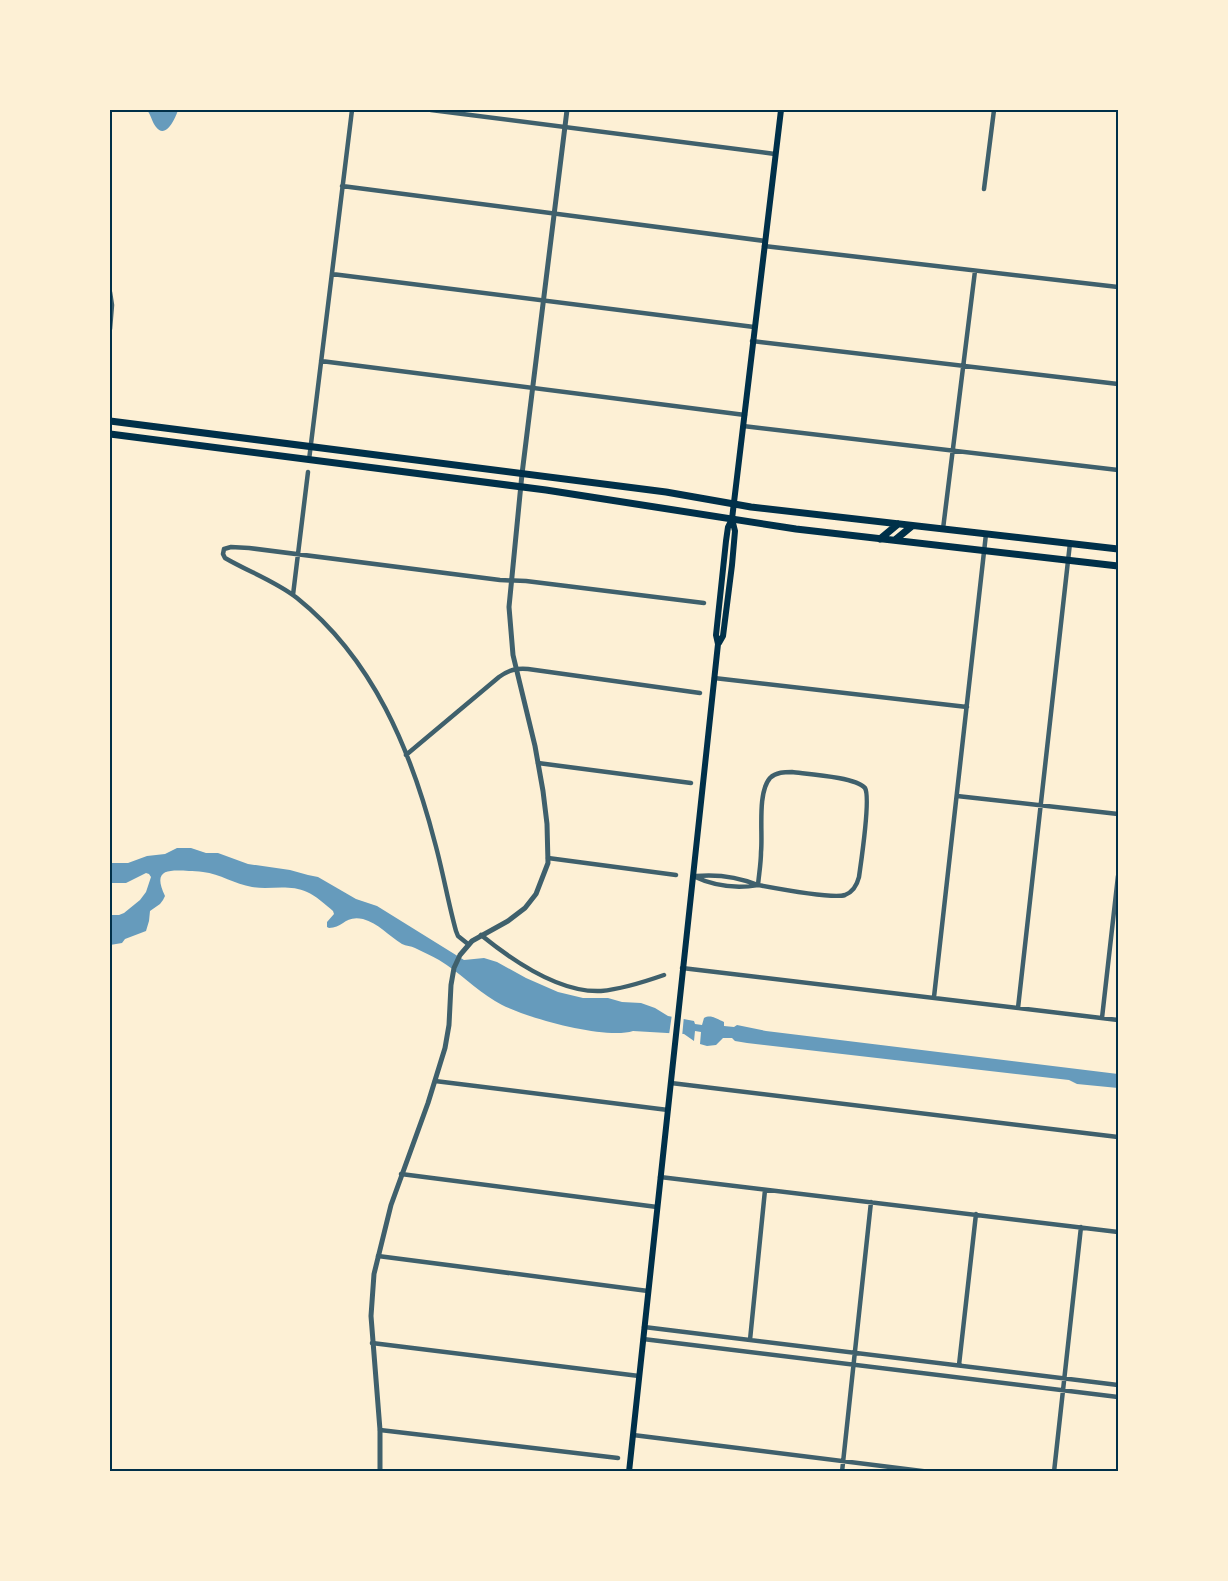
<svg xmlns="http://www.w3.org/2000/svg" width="1228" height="1581" font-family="'Fira Sans Condensed',sans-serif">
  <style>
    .water { fill: #669bbc }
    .pier { fill: #fdf0d5 }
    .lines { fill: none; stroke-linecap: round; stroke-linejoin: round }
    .minor { stroke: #3f606c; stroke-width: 4.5 }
    .tertiary { stroke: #3f606c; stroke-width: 5 }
    .secondary { stroke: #003049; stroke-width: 6 }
    .primary { stroke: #003049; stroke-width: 7 }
    .neatline { fill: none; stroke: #003049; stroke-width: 2 }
  </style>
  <rect width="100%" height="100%" fill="#fdf0d5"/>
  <path class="water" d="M 147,110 L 178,110 C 176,117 166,140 156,127 C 152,122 151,115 147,110 Z
    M 177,848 L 191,848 L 206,853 L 218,853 L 248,864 L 290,870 L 308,875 L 318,877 L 356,899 L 377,906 L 464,960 L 484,958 L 497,962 L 526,978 L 558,992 L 583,998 L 608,998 L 622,1002 L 641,1003 L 655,1008 L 668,1016 L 694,1021 L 695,1024 L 702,1025 L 704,1018 C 711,1014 717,1019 724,1022 L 724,1026 L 734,1027 L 737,1025 L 766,1031 L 1118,1074 L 1118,1088 L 1077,1084 L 1069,1080 L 747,1043 L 735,1041 L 732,1038 L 723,1038 L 716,1045 L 707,1046 L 700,1044 L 701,1032 L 695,1031 L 694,1041 L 684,1034 L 633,1031 C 605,1040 520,1017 495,1001 C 475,989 459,972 439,960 C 432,956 423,952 415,948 C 411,946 406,946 402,944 C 389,936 378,923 363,919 C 345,915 343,928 329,928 L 327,927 L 327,922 L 334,914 L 333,911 C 326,905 315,895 307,892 C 290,884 269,890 252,887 C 235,884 220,874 203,872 C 198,871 193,871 189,871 C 168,870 152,869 165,896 L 163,900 L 160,904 L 150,911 L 149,921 L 146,931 L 125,939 L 122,943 L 110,945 L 110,915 L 119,915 L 124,913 L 140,900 L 146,892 L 151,877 L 149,874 L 146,873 L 126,883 L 110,883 L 110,863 L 128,863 L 147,856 L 165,854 Z"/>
  <path class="pier" d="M 672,1014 L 684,1016 L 682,1037 L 669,1035 Z"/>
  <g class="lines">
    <path class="minor" d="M 431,110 L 775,154
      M 342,186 L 765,241
      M 984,189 L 994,110
      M 764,246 L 1118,287
      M 332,274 L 754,327
      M 110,292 L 112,305 L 110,329
      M 752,341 L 1118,384
      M 321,361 L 745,415
      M 743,426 L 1118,470
      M 309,460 L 352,110
      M 943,529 L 975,271
      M 293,595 L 308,472
      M 714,678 L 967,707
      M 406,755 L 499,677 C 509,670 516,668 528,669 L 700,693
      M 538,763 L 691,783
      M 792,772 C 807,774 856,777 865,788 C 871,798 861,862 859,877 C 857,885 853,892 845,895 C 833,899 774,888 758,885 C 759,874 761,863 761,852 C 763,833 757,793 770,778 C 776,772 785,772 792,772 Z
      M 957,796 L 1118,814
      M 548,858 L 676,875
      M 693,876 C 714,886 735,889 758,885
      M 696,876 C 717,874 738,877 758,885
      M 481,935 C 513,961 559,993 601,991 C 623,989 644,982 664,975
      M 468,944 L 458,936 L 456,931 C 448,902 443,872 435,843 C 411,750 373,659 297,598 C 275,581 249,572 225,558 L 223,554 L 224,549 L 231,547 L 249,548 L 500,580 L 526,581 L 704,603
      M 682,968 L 1118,1020
      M 934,997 L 986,534
      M 1018,1008 L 1070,543
      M 1102,1018 L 1118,876
      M 435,1081 L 668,1110
      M 671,1083 L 1118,1137
      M 401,1174 L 657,1207
      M 660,1177 L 1118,1232
      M 378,1256 L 648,1291
      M 644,1327 L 1118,1385
      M 643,1339 L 1118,1397
      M 750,1340 L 765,1190
      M 372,1343 L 639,1376
      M 959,1365 L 976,1214
      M 380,1430 L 618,1458
      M 633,1435 L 930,1472
      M 842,1472 L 871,1202
      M 1054,1472 L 1081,1227"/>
    <path class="tertiary" d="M 380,1472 L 380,1430 L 371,1316 L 374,1274 L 391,1205 L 428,1103 L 445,1048 L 449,1025 L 451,985 L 454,968 L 460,955 L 472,941 L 508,921 L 525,908 L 536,894 L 548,863 L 547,824 L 543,791 L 535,746 L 513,655 L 509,607 L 522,474 L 567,110"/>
    <path class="secondary" d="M 719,643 L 723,636 L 732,565 L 735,531 L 732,519 L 781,110
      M 629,1472 L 718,644 L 716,635 L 726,541 L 728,527 L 732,519"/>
    <path class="primary" d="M 110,421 L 666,492 L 751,507 L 1118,549
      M 110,434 L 546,490 L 796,529 L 1118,566
      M 880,539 L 898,524
      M 895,540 L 912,526"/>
  </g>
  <rect width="1228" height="1581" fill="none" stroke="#fdf0d5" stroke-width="222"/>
  <rect x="111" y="111" width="1006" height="1359" class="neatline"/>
</svg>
